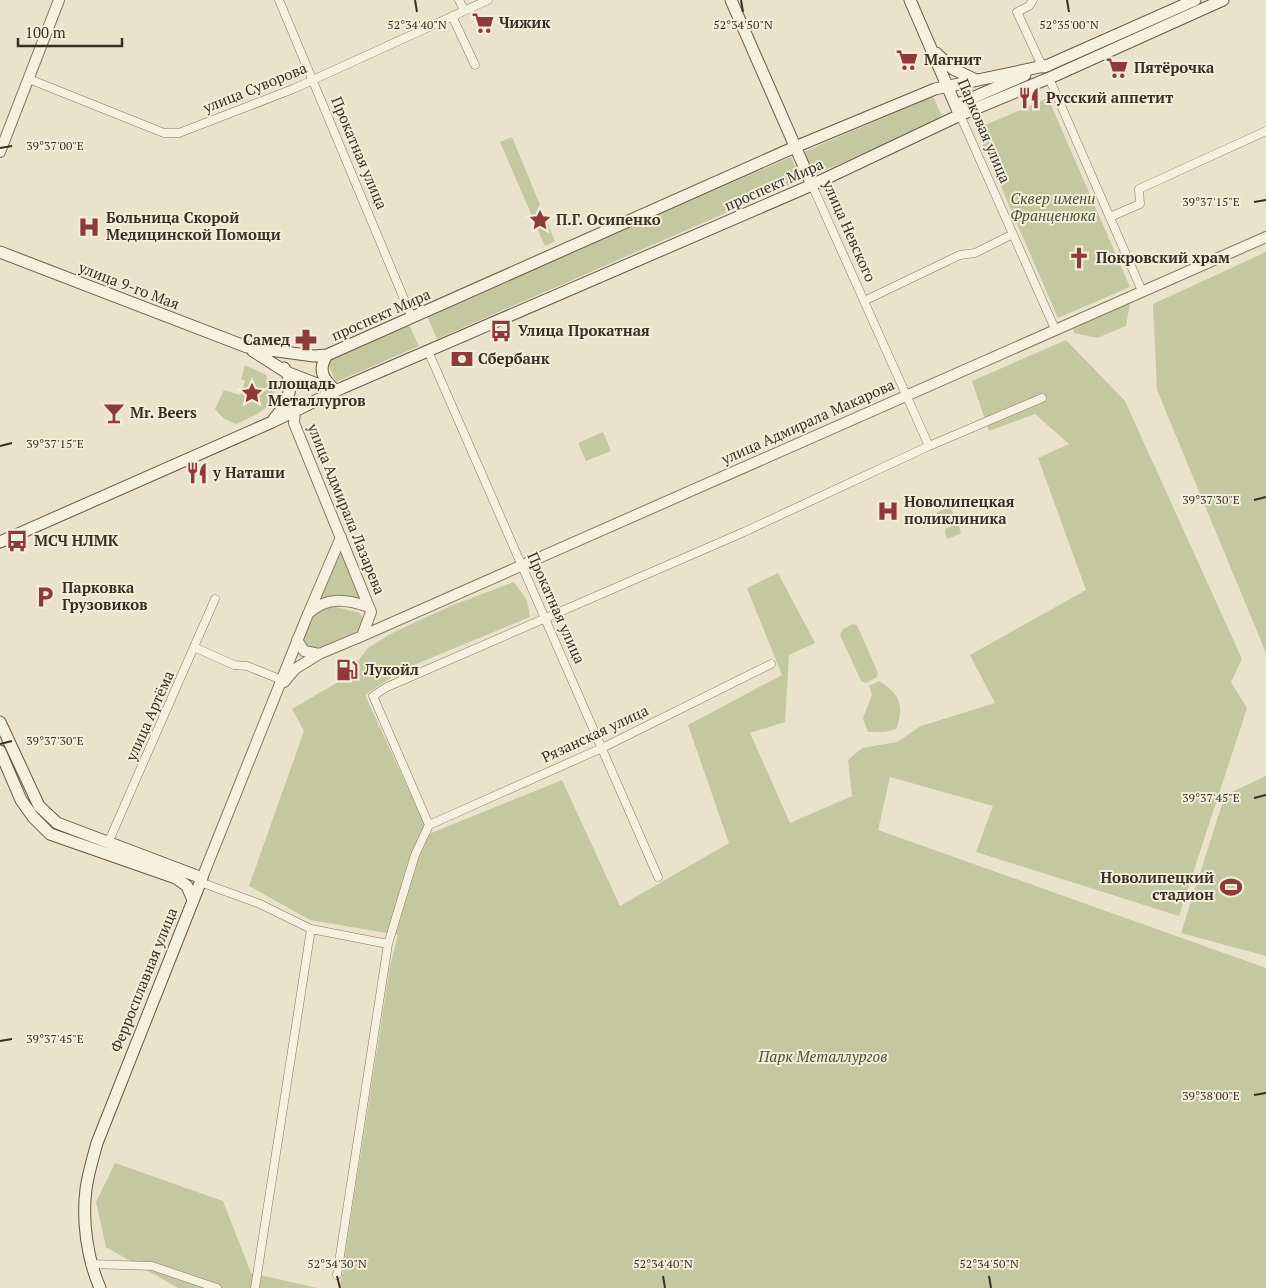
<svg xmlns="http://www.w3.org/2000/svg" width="1266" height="1288" font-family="'PT Serif',serif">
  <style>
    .green { fill: #c3c8a1 }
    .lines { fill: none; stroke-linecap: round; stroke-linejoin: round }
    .minor-casing { stroke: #867662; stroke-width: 9 }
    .tertiary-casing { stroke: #867662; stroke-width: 12 }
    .secondary-casing { stroke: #685745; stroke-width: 13 }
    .minor { stroke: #f6f0df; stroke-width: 8 }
    .tertiary { stroke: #f6f0df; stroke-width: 10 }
    .secondary { stroke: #f6f0df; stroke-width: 11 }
    .ticks { fill: none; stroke: #392e23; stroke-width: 2 }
    .labels { text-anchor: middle; stroke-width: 4; stroke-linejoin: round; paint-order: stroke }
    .poi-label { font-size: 15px; font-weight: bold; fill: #392e23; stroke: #f3eddb; text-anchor: start }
    .street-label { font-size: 15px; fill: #392e23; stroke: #f3eddb }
    .park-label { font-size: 15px; font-style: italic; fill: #48532c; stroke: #f3eddb }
    .ticks-label { font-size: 12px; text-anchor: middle; fill: #392e23; stroke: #f3eddb; stroke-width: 4; stroke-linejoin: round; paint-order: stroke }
  </style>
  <rect width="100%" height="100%" fill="#ebe2cc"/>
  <path class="green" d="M 933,96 L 943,119 L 814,175 L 804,152 Z
    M 1048,98 L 1130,287 L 1058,318 L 976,129 Z
    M 512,137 L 555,241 L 545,246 L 500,142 Z
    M 791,157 L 801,180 L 437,339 L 427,316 Z
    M 1266,252 L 1266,653 L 1157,390 L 1153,304 Z
    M 1130,303 L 1126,326 L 1097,338 L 1074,333 L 1073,329 Z
    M 409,325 L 419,346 L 336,382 L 327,361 Z
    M 1066,340 L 1125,401 L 1242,659 L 1231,682 L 1247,708 L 1179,916 L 976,852 L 993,806 L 890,777 L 878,830 L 1266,968 L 1266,1288 L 340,1288 L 390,966 L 398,935 L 310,920 L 249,886 L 304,731 L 292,709 L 345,678 L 368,648 L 394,632 L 453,605 L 514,582 L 527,600 L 530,617 L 404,669 L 365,695 L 429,834 L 562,780 L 620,906 L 729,843 L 688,725 L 782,675 L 747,588 L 778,573 L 815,643 L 789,655 L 785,722 L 750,733 L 790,823 L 852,796 L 848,760 L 862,748 L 897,742 L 921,726 L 995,703 L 970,655 L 1086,590 L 1038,458 L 1069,444 L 1035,414 L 989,431 L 972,381 Z
    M 245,365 L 266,375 L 274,392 C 271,411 251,417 236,424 L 223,418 L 215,409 L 224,390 L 240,395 L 245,381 L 241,379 Z
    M 603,432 L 611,451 L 586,461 L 578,443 Z
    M 950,507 L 955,518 L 940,524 L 936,516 L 937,512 Z
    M 958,523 L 961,533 L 948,539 L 946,537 L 945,529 Z
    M 340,553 L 342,553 L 363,600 L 341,595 L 319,599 Z
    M 336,607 L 360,613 L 363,618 L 360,630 L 313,650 L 305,645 L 303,638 C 311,621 315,608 336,607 Z
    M 853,624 L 857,625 L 878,673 L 877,677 L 866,683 L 861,681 L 840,635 L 843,629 Z
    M 879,681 C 900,694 905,706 896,729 L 885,732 L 868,732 L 863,718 L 872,695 L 869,686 Z
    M 1266,776 L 1266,956 L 1181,933 L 1225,795 Z
    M 115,1163 L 223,1201 L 251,1273 L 318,1288 L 178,1288 L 106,1247 L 96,1202 Z"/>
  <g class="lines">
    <g class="minor-casing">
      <path id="minor" d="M 279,0 L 412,318
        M 459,0 L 464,10
        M 1033,0 L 1029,6 L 1017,12 L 1042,66
        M 452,16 L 475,65
        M 1049,78 L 1142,291
        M 29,79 L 164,133 L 179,133 L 293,89 L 488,0
        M 960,115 L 1055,329
        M 812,185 L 929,446
        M 1110,217 L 1140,204 L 1139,189 L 1266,131
        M 864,301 L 960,255 L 975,253 L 1013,234
        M 428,351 L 658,877
        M 194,647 L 234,665 L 247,666 L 282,680
        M 429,825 L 602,748 L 771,664
        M 108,843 L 215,599
        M 200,882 L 260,904 L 311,929 L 388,944
        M 90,1264 L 152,1266 L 217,1288
        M 337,1275 L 388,944 L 415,855 L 429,825 L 373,696 L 387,687 L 744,532 L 929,446 L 1042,398
        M 255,1288 L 311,929"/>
    </g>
    <g class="tertiary-casing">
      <path id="tertiary" d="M 0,152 L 59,0
        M 295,411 L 294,423 L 371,612 L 362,636 L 319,654 L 304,651 L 297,640
        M 309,612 L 341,537
        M 362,636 L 1266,237
        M 284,682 L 295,669 L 319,654
        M 202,878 L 308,614 C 326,596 347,599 369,607"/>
    </g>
    <g class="secondary-casing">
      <path id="secondary" d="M 731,0 L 812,185
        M 910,0 L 958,111
        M 936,53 L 953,69 L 976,80
        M 1044,67 L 1195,0
        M 956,105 L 1025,75
        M 0,252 L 247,347 L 314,356 L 327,355 L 795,147 L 935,89 L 1049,65
        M 253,351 L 286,372 L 335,391
        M 327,355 C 318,369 322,378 334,389
        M 274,419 C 286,405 297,386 284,368
        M 0,542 L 272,422 L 342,388 L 812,185 L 960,115 L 1054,76 L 1223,0
        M 0,722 L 39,806 L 57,823 L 202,878 L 97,1143 C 93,1158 88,1174 86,1189 C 82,1221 87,1258 100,1288
        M 0,751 L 21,800 L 33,817 L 50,834 L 176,878 L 187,886 L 193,900"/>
    </g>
    <use href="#minor" class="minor"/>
    <use href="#tertiary" class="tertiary"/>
    <use href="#secondary" class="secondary"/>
  </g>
  <path class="ticks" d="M 415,0 L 417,12M 741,0 L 743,12M 1067,0 L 1069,12M 0,148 L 12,146M 1254,202 L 1266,200M 0,446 L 12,443M 1254,500 L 1266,497M 0,744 L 12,741M 1254,798 L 1266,795M 0,1041 L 12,1039M 1254,1095 L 1266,1093M 337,1276 L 340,1288M 663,1276 L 665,1288M 989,1276 L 991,1288"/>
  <defs>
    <g id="supermarket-bare" transform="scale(1.725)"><path d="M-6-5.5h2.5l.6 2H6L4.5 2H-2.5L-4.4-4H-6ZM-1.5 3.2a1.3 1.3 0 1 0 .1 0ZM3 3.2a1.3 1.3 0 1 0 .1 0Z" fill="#8f3938" stroke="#f3eddb" stroke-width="2.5" paint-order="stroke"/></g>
    <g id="restaurant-bare" transform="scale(1.725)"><path d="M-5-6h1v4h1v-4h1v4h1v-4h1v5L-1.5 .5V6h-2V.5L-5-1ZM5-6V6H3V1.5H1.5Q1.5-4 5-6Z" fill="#8f3938" stroke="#f3eddb" stroke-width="2.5" paint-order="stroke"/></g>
    <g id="sight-bare" transform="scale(1.725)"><path d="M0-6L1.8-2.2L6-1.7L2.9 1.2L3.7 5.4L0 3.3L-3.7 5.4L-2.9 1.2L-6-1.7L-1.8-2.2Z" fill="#8f3938" stroke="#f3eddb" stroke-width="2.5" paint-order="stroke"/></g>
    <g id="hospital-bare" transform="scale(1.725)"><path d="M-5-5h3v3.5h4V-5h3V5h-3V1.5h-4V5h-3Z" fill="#8f3938" stroke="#f3eddb" stroke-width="2.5" paint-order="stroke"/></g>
    <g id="church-bare" transform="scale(1.725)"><path d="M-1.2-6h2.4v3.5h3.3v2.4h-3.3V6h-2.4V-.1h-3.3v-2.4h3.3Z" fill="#8f3938" stroke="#f3eddb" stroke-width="2.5" paint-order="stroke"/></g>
    <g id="bus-bare" transform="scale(1.725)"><path d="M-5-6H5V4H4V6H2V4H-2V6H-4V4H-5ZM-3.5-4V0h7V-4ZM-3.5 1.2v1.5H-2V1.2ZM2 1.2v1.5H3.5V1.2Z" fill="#8f3938" stroke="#f3eddb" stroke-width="2.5" paint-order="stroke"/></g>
    <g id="pharmacy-bare" transform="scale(1.725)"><path d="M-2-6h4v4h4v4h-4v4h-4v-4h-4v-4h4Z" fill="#8f3938" stroke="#f3eddb" stroke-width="2.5" paint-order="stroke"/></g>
    <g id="bank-bare" transform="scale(1.725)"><path d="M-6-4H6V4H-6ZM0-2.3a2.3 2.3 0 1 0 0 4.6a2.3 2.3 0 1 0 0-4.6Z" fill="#8f3938" stroke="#f3eddb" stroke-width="2.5" paint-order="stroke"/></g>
    <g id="bar-bare" transform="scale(1.725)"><path d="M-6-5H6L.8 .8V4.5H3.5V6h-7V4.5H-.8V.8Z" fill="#8f3938" stroke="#f3eddb" stroke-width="2.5" paint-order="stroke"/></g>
    <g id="parking-bare" transform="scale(1.725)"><path d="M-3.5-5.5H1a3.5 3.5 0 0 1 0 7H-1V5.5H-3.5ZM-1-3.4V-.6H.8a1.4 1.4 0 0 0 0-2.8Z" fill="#8f3938" stroke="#f3eddb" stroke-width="2.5" paint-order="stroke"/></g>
    <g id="fuel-bare" transform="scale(1.725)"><path d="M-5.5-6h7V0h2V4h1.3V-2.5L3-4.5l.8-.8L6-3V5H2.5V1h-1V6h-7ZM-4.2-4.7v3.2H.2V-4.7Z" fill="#8f3938" stroke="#f3eddb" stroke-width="2.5" paint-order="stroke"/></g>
    <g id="stadium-bare" transform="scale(1.725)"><path d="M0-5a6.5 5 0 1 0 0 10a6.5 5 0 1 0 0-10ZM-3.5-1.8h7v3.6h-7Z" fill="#8f3938" stroke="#f3eddb" stroke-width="2.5" paint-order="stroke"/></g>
  </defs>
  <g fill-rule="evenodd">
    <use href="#supermarket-bare" x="483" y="23"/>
    <use href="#supermarket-bare" x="907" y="60"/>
    <use href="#supermarket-bare" x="1117" y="68"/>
    <use href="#restaurant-bare" x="1029" y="98"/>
    <use href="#sight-bare" x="540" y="220"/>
    <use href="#hospital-bare" x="89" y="227"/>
    <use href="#church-bare" x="1079" y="258"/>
    <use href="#bus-bare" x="501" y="331"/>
    <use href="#pharmacy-bare" x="306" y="340"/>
    <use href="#bank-bare" x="462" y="359"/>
    <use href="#sight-bare" x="252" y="393"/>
    <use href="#bar-bare" x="114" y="413"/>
    <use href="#restaurant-bare" x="197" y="473"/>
    <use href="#hospital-bare" x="888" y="511"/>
    <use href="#bus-bare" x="17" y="541"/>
    <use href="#parking-bare" x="45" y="597"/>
    <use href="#fuel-bare" x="347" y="670"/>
    <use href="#stadium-bare" x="1231" y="887"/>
  </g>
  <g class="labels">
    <g class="poi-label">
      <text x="499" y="28">Чижик</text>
      <text x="924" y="65">Магнит</text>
      <text x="1134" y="73">Пятёрочка</text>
      <text x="1046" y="103">Русский аппетит</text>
      <text x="106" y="223">Больница Скорой<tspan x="106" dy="17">Медицинской Помощи</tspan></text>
      <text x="556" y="225">П.Г. Осипенко</text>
      <text x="1096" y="263">Покровский храм</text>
      <text x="518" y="336">Улица Прокатная</text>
      <text x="290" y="345" text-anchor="end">Самед</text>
      <text x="478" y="364">Сбербанк</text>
      <text x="268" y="389">площадь<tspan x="268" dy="17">Металлургов</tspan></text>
      <text x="130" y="418">Mr. Beers</text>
      <text x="213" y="478">у Наташи</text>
      <text x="904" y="507">Новолипецкая<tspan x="904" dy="17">поликлиника</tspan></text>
      <text x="34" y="546">МСЧ НЛМК</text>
      <text x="62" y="593">Парковка<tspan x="62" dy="17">Грузовиков</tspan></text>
      <text x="364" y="675">Лукойл</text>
      <text x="1214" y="883" text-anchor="end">Новолипецкий<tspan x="1214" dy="17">стадион</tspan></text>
    </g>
    <g class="street-label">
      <text transform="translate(255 88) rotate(-22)" y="5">улица Суворова</text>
      <text transform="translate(984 131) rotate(67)" y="5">Парковая улица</text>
      <text transform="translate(359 153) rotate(67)" y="5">Прокатная улица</text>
      <text transform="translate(774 185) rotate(-24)" y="5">проспект Мира</text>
      <text transform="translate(849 231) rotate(66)" y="5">улица Невского</text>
      <text transform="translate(129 286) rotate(21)" y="5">улица 9-го Мая</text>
      <text transform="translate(381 315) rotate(-24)" y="5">проспект Мира</text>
      <text transform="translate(808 422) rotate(-24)" y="5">улица Адмирала Макарова</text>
      <text transform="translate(346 509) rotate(68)" y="5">улица Адмирала Лазарева</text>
      <text transform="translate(556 608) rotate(66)" y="5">Прокатная улица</text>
      <text transform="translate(150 716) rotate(-66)" y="5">улица Артёма</text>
      <text transform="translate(595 734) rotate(-25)" y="5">Рязанская улица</text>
      <text transform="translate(144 980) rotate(-68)" y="5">Ферросплавная улица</text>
    </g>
    <g class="park-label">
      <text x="1053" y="204">Сквер имени<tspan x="1053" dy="17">Франценюка</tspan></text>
      <text x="823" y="1062">Парк Металлургов</text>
    </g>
  </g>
  <g class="ticks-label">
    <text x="417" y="29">52°34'40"N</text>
    <text x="743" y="29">52°34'50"N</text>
    <text x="1069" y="29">52°35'00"N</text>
    <text x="55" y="150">39°37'00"E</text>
    <text x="1211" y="206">39°37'15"E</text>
    <text x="55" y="448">39°37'15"E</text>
    <text x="1211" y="504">39°37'30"E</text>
    <text x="55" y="745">39°37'30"E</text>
    <text x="1211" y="802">39°37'45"E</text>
    <text x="55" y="1043">39°37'45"E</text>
    <text x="1211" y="1100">39°38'00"E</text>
    <text x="337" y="1268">52°34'30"N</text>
    <text x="663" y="1268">52°34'40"N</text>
    <text x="989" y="1268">52°34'50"N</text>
  </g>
  <path d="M18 38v8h104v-8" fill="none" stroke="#392e23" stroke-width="2.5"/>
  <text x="25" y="38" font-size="15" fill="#392e23" stroke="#f3eddb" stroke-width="4" paint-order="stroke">100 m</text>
</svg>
